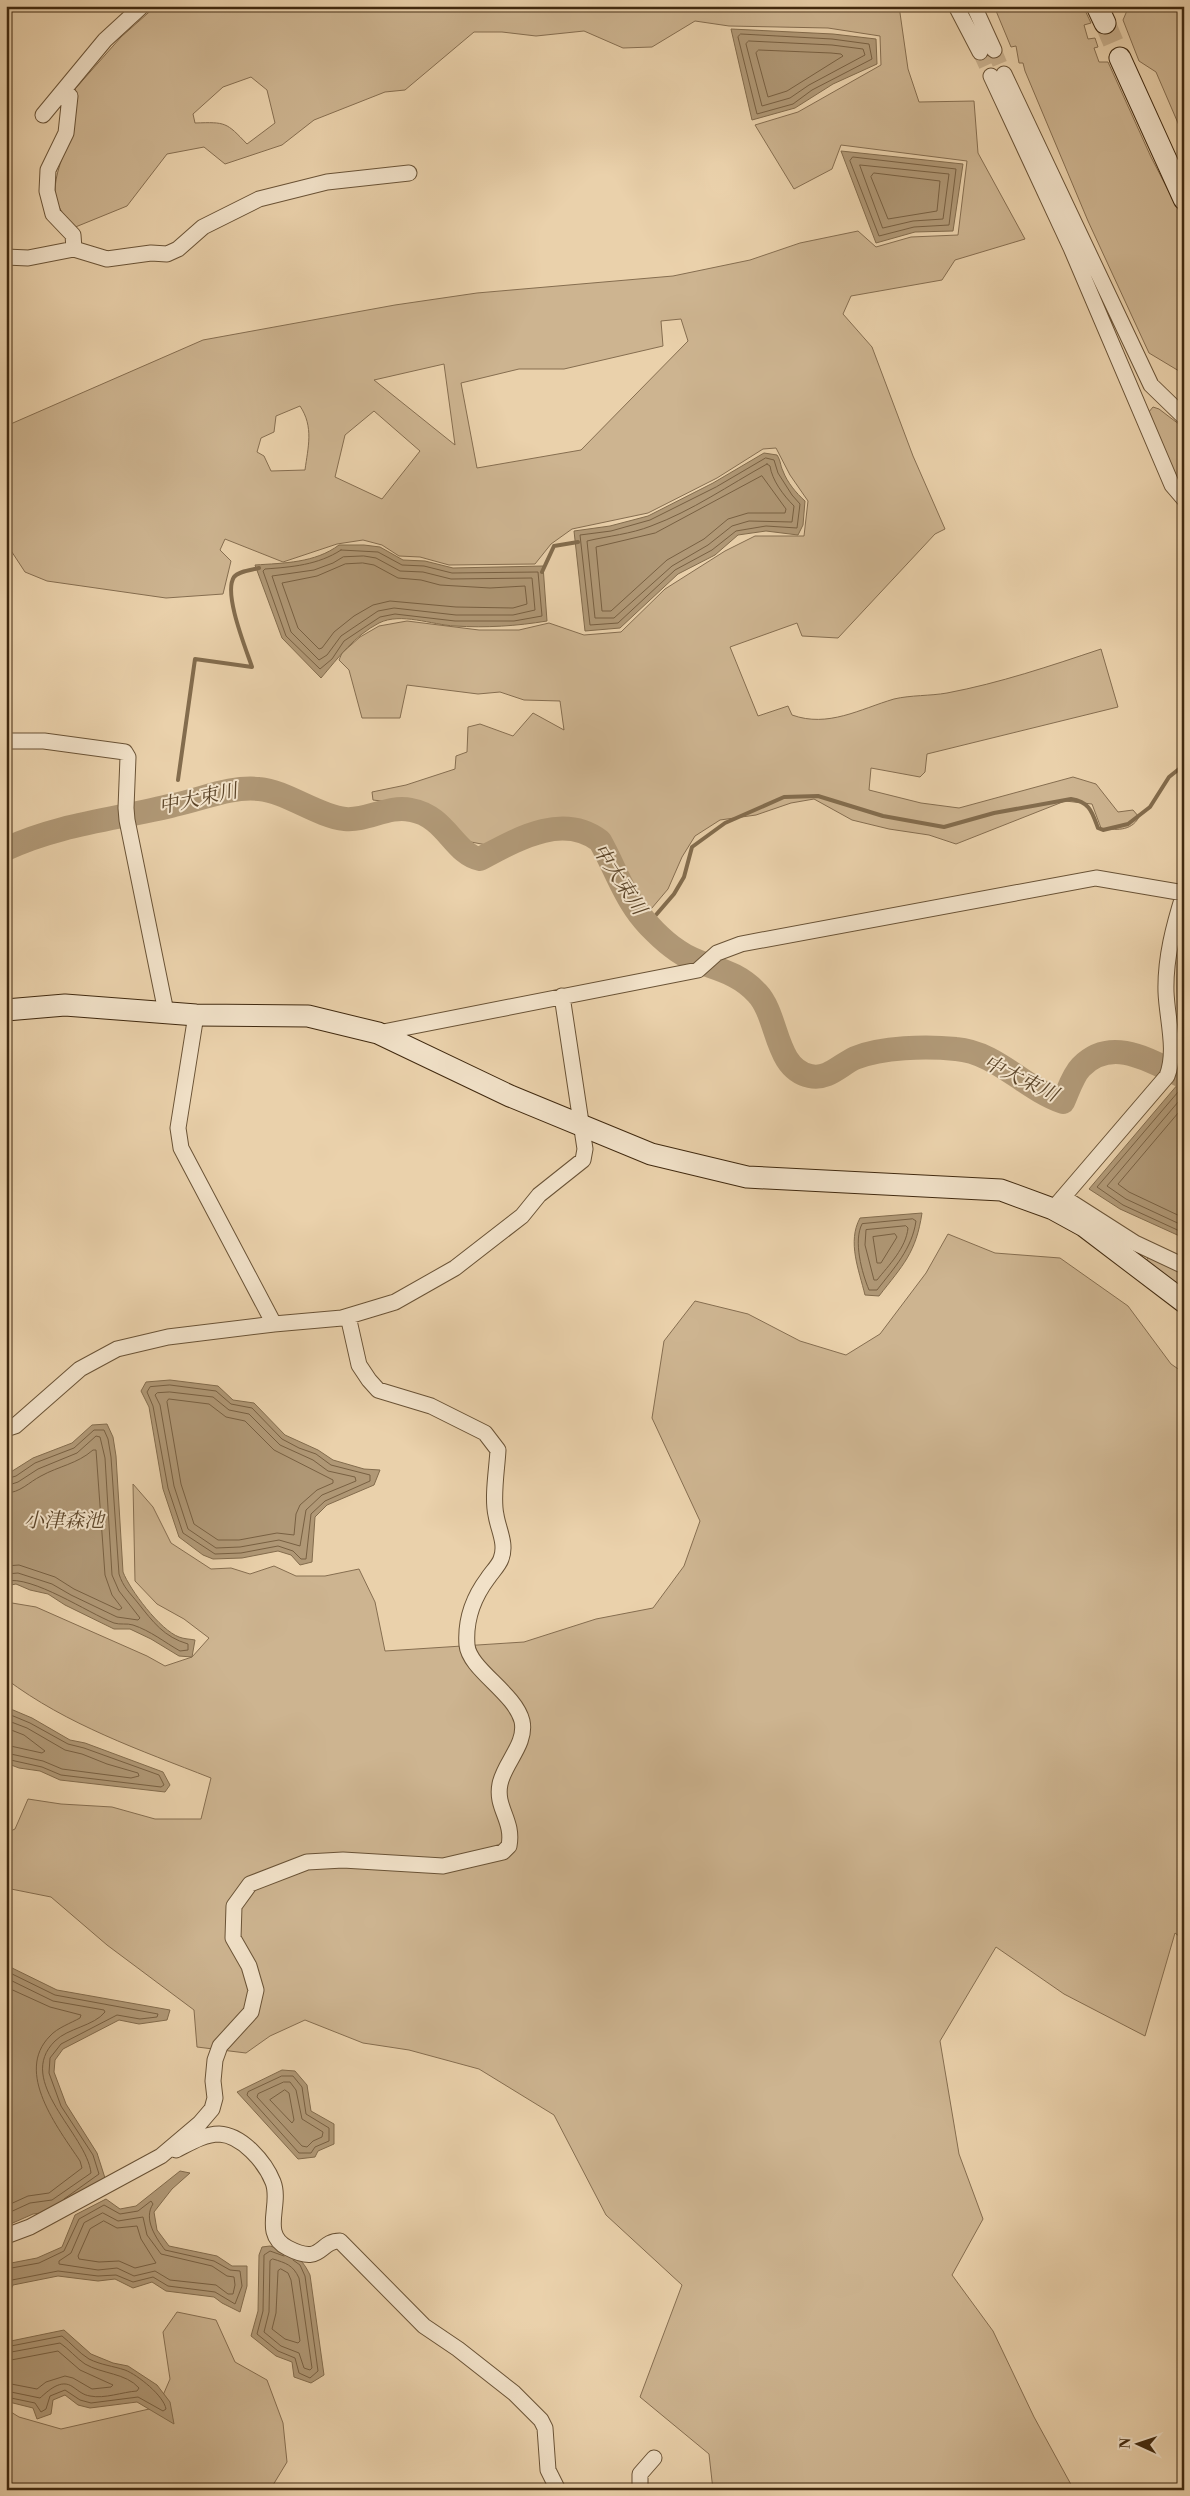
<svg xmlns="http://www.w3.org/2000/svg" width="1190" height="2496" font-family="'Libre Bodoni','Noto Serif JP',serif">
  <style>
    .green { fill: #cdb490; stroke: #866e50; fill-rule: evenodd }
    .water { fill: #b09876; stroke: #836c4d }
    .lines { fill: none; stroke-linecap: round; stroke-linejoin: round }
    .shore { stroke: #786042; stroke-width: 1 }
    .stream { stroke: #836c4d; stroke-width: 4 }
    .river { stroke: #b09876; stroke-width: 24 }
    .street-tunnel { stroke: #c8af8c; stroke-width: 15; stroke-dasharray: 15 8; stroke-linecap: butt }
    .secondary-tunnel { stroke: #c8af8c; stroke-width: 21; stroke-dasharray: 21 11; stroke-linecap: butt }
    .street-casing { stroke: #6a5336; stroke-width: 17 }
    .secondary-casing { stroke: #40290f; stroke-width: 23 }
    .street { stroke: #f1e1c8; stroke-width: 15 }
    .secondary { stroke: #f1e1c8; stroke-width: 21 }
    .labels { text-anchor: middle; stroke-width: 4; stroke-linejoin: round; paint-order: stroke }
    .water-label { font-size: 20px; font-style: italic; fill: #5c4529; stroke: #f1e1c8 }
  </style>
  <rect width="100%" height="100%" fill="#ead1ab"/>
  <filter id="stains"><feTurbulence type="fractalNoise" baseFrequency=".004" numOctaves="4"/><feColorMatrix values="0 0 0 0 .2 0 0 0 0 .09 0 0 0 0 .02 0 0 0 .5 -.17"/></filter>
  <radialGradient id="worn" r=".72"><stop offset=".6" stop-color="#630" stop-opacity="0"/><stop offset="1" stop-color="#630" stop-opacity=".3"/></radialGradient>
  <path class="green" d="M 156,6 L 899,6 L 908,69 L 919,102 L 974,101 L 978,153 L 1025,239 L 955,260 L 942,280 L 851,296 L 843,314 L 872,347 L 913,456 L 945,529 L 935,534 L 838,638 L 802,636 L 797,623 L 730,647 L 758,716 L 788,706 L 792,715 C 828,728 860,709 894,699 C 911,695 930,696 947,693 C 1000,683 1050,666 1101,649 L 1118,707 L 927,754 L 925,772 L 920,777 L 871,768 L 869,790 L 921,803 L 959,808 L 1073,777 L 1096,784 L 1118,812 L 1133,810 L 1139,817 C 1131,832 1115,830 1101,828 L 1092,804 L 1065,801 L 956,844 L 929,835 L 889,829 L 852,820 L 814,799 L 791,803 L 756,815 L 720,820 L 695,836 L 682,857 L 668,889 L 646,915 L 606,841 L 593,830 L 575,824 L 536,826 L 492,846 L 471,842 L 435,817 L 405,804 L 373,800 L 372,792 L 406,785 L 455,769 L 456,756 L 467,752 L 468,727 L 480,724 L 513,736 L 533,713 L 564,730 L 560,701 L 524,700 L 500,692 L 478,694 L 407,685 L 400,718 L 362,718 L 349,670 L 339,660 L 342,653 L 360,637 L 379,626 L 407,621 L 479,630 L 519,630 L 549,623 L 584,635 L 621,632 L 665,589 L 725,551 L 755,536 L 804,536 L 808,501 L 790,475 L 776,448 L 763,449 L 717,478 L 648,513 L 572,529 L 551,544 L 535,564 L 449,565 L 420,557 L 399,556 L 382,545 L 363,540 L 337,544 L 283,562 L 225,539 L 220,550 L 231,561 L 223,594 L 166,598 L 47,581 L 25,572 L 6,543 L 6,426 L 203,340 L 395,305 L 477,293 L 673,276 L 750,260 L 800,243 L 858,231 L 876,247 L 911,237 L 958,235 L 967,161 L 841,145 L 832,169 L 794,189 L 755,125 L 798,112 L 881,65 L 880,36 L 828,28 L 729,26 L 695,21 L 652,47 L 623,48 L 584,31 L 536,36 L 502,32 L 474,32 L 405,90 L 385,92 L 314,120 L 282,145 L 225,164 L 204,147 L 167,154 L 127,206 L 73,228 C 68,221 62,213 58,205 C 44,174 85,127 75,89 L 121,37 ZM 251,77 L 267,90 L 275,123 L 247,144 C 226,122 226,122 195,123 L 193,114 L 223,87 ZM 681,319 L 688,341 L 581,450 L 477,468 L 461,383 L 519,369 L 564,369 L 663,346 L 661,321 ZM 444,364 L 455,445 L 374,380 ZM 300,406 C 314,427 308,447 305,470 L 271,471 L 264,456 L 257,452 L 261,438 L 274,432 L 276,416 ZM 374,411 L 420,451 L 382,499 L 335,477 L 345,435 Z
    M 994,6 L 1083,6 L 1091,23 L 1084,25 L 1088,39 L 1095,38 L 1098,47 L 1094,48 L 1099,62 L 1108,62 L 1151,157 L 1184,221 L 1184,374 L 1149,353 L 1088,221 L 1025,71 L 1023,63 L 1019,63 L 1016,46 L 1011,47 Z
    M 1129,6 L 1184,6 L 1184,137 L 1156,72 L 1139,61 L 1123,20 Z
    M 1153,407 L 1159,409 L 1184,428 L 1184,490 L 1177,482 L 1148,413 Z
    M 1184,914 L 1184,1060 L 1181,1058 C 1177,1009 1173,963 1184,914 Z
    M 948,1234 L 995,1253 L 1060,1258 L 1128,1306 L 1171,1364 L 1184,1373 L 1184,1940 L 1175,1933 L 1145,2036 L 1064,1994 L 996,1947 L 940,2041 L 959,2154 L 983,2219 L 952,2275 L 993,2331 L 1034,2417 L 1074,2490 L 713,2490 L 709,2454 L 640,2397 L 682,2285 L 606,2215 L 554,2115 L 479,2069 L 409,2050 L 363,2043 L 305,2020 L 270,2036 L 246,2053 L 197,2047 L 194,2010 L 107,1945 L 51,1897 L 6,1888 L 6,1833 L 15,1829 L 28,1799 L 61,1804 L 112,1807 L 155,1819 L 201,1819 L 211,1778 C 140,1750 67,1725 6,1679 L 6,1602 L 36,1607 L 147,1656 L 165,1666 L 192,1657 L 209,1638 L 184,1619 L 157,1604 L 135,1581 L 133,1484 L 153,1507 L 171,1543 L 211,1569 L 231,1568 L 250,1574 L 274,1566 L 296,1576 L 325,1576 L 359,1569 L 375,1602 L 385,1651 L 524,1642 L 596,1619 L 653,1608 L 684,1566 L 700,1521 L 652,1418 L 664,1341 L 695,1301 L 748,1314 L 800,1341 L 846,1355 L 880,1334 L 926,1273 Z
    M 1151,1254 L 1184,1270 L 1184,1291 L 1145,1262 Z
    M 177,2312 L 216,2320 L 235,2362 L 267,2380 L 283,2423 L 287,2462 L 270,2490 L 6,2490 L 6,2409 L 19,2417 L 61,2429 L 158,2407 L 170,2379 L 163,2332 Z"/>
  <path class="water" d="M 731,29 L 833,34 L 876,39 L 877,64 L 833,84 L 795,108 L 752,120 Z
    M 841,151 L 963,164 L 953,231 L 915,232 L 876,243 Z
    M 764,453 L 777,455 C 781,461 780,465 783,471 C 787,482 796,493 805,501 L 803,525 L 798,535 L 766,531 L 738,535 L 715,555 L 678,574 L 620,628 L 585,631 L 574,531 L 610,526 L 648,516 L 713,483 Z
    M 339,545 L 364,545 L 380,547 L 403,560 L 425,561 L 453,568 L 543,566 L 547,621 C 517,626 486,628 455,626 C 432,625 401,612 379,623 C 354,636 339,657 321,678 L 282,638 L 255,565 C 284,563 315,563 339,545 Z
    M 1184,1077 L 1184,1238 L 1120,1209 L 1089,1189 Z
    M 922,1213 C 916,1253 903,1265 879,1296 L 865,1295 C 859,1270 847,1242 860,1218 Z
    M 170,1380 L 218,1386 L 233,1400 L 254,1403 L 285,1435 L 318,1450 L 333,1460 L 364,1469 L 380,1470 L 374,1485 L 327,1505 L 315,1517 L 312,1562 L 300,1565 L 291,1555 L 278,1551 L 242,1558 L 213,1559 L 203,1555 L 179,1537 L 163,1489 L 149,1407 L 141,1391 L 146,1382 Z
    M 107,1424 L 113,1437 L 116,1456 L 123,1572 C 130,1590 160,1630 179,1637 C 184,1639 190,1639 195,1640 L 192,1657 L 179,1656 L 151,1639 L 130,1629 L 114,1629 L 65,1605 L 48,1594 L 30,1590 L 16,1584 L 6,1586 L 6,1475 L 33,1458 L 72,1443 L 92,1425 Z
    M 6,1707 L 32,1718 L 70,1740 L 85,1743 L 163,1772 L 170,1785 L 165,1792 L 60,1780 L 40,1771 L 19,1768 L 6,1763 Z
    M 6,1965 L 57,1990 L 170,2010 L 167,2020 L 139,2024 L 119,2020 L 63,2049 L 55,2060 L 54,2072 L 66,2104 L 97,2153 L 105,2178 L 57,2211 L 33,2214 L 6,2226 Z
    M 282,2070 L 295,2071 L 307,2085 L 311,2111 L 334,2124 L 334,2144 L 318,2151 L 315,2157 L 298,2159 L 237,2092 Z
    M 180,2171 L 190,2173 L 172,2189 L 154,2212 L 157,2230 L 169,2246 L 217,2256 L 232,2266 L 247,2266 L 247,2286 L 240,2312 L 222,2303 L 214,2297 L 166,2291 L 152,2282 L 133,2288 L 115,2279 L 98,2281 L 58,2276 L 13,2285 L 8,2295 L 9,2314 L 6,2314 L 6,2264 L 37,2258 L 62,2247 L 75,2215 L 106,2199 L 120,2209 L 136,2206 Z
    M 270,2246 C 291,2253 300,2254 310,2275 L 324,2375 L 311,2383 L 294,2377 L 292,2362 L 276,2356 L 251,2336 L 258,2311 L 259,2255 L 262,2247 Z
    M 64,2330 L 91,2354 L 113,2363 L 128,2366 L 157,2385 L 170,2402 L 174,2424 L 137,2402 L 90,2408 L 78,2405 L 65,2395 L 53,2400 L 51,2414 L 37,2419 L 33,2408 L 9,2402 L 6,2396 L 6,2342 Z"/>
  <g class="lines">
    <path class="shore" d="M 741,34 L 832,39 L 869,44 L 872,59 L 812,90 L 793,104 L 757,114 L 738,37 Z
      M 749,41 L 832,45 L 863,49 L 865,55 L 809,85 L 790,98 L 762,106 L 746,44 Z
      M 759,50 L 831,53 L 841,54 L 843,56 L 787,91 L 768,97 L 756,53 Z
      M 853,157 L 956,169 L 949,225 L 914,227 L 879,236 L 850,161 Z
      M 860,165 L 949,174 L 943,219 L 913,221 L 883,228 Z
      M 874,173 L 940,181 L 937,211 L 888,219 L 871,177 Z
      M 766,458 L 774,460 L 778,473 L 792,495 L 800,504 L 797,528 L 766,526 L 736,531 L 712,550 L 675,570 L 618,623 L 590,625 L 580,535 L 611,531 L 650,520 L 716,487 Z
      M 767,464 L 770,466 C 772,480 783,495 794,506 L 792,522 L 749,521 L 732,526 L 708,545 L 672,566 L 614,618 L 595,618 L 587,541 C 608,536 631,534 651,526 C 692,511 729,485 767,464 Z
      M 762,476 L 786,509 L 785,513 L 748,513 L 728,519 L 704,539 L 667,560 L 611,611 L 602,611 L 596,547 L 655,533 Z
      M 341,550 L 378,552 L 402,565 L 424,566 L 452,573 L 538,572 L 542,616 L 514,621 L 455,621 L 395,614 L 380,617 L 344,641 L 332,659 L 320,669 L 286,636 L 263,571 L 265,569 C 292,567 318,565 341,550 Z
      M 364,556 L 376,558 L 400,571 L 423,572 L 451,579 L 532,578 L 535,610 L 513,615 L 456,615 L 394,608 L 378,611 L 341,636 L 327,655 L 319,660 L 291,632 L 272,576 L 314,570 L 333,563 L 343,557 Z
      M 363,563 L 374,565 L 398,578 L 421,580 L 440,585 L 490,588 L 525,586 L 527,604 L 513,608 L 456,607 L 390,601 L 373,605 L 354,616 L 334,632 L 322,648 L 319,649 L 298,628 L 282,583 L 317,576 L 345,564 Z
      M 1184,1085 L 1097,1187 L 1123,1205 L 1184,1233
      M 1184,1095 L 1107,1186 L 1126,1199 L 1184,1226
      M 1184,1106 L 1118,1184 L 1129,1192 L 1184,1218
      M 913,1219 L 916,1221 C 912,1249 894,1268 877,1290 L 869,1290 C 862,1273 853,1241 862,1224 Z
      M 906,1226 L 908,1228 C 906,1248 889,1265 877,1280 L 874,1280 L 865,1245 L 866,1230 Z
      M 895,1234 L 897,1237 L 881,1263 L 877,1263 L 873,1237 Z
      M 170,1385 L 216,1391 L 231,1404 L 252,1408 L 282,1439 L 299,1448 L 316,1454 L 331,1465 L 370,1475 L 370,1481 L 325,1501 L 311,1514 L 306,1559 L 301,1559 L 293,1551 L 278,1546 L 241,1553 L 215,1554 L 183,1533 L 168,1488 L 153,1406 L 147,1392 L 150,1387 Z
      M 170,1392 L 213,1397 L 229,1410 L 249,1414 L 280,1445 L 313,1460 L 328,1471 L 355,1477 L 356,1481 L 322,1495 L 306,1510 L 300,1546 L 279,1540 L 240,1547 L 216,1548 L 188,1529 L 174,1486 L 160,1405 L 155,1395 L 157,1393 Z
      M 169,1399 L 209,1404 L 226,1417 L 245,1421 L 274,1450 L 333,1480 L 333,1483 L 317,1490 L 300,1505 L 296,1514 L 294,1535 L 277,1533 L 239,1540 L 218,1540 L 194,1524 L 181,1484 L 167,1402 Z
      M 6,1479 L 16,1476 L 35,1463 L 74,1448 L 94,1430 L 104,1430 L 108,1439 L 111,1457 L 119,1574 C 123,1587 130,1593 138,1603 C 153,1622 164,1637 188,1644 L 188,1650 L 180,1651 C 164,1642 151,1631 133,1625 C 127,1623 120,1625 114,1623 C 88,1613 32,1575 6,1581
      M 6,1486 L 18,1482 L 38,1469 L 77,1453 L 96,1436 L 100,1437 L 105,1458 L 112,1575 L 119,1591 L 140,1618 L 138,1620 L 117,1617 L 71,1595 L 52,1584 L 18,1573 L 6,1574
      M 6,1493 C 20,1493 29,1482 41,1476 C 59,1466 77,1464 93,1450 L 96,1450 L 105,1575 L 112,1595 L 122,1608 L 119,1610 L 74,1589 L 55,1577 L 19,1565 L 6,1566
      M 6,1713 L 30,1723 L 68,1744 L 84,1748 L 159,1775 L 164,1785 L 161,1787 L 61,1775 L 42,1767 L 6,1759
      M 6,1720 L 27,1728 L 65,1750 L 82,1754 L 107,1764 L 138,1773 L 139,1776 L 131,1778 L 62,1769 L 43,1761 L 6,1753
      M 6,1728 L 24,1735 L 45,1751 L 42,1753 L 6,1745
      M 6,1971 L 55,1995 L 158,2014 L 157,2017 L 140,2019 L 117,2015 L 61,2044 L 50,2058 L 49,2073 L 61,2106 L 93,2155 L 99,2174 L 64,2199
      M 6,1978 L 53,2001 L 104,2010 L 105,2012 C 94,2026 68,2028 55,2041 C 14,2081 87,2134 91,2173 L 52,2200 L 30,2203 L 6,2214
      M 6,1987 L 50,2007 L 81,2015 L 80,2018 C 71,2023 57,2028 50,2036 C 14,2072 58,2128 80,2161 L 82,2168 L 49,2193 L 28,2196 L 6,2206
      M 282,2076 L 293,2076 L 302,2087 L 306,2114 L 329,2128 L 329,2141 L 315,2147 L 311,2153 L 299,2153 L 247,2095 L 248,2092 Z
      M 284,2082 L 290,2082 L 296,2090 L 302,2119 L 323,2132 L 322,2137 L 313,2141 L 307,2147 L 302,2146 L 257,2097 L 258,2094 Z
      M 285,2090 L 289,2093 L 294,2120 L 292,2123 L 270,2100 Z
      M 103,2213 L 118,2221 L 143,2217 L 147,2235 L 161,2254 L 212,2266 L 227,2276 L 234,2277 L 235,2285 L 233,2294 L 228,2294 L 216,2285 L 170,2280 L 155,2271 L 134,2276 L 117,2268 L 98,2270 L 59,2264 L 59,2261 L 71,2253 L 84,2223 Z
      M 104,2221 L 117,2228 L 137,2226 L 141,2239 L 156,2263 L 135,2268 L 119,2261 L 99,2262 L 79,2259 L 78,2256 L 90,2229 Z
      M 284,2256 L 270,2251 L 264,2255 L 263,2311 L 257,2334 L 278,2351 L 295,2358 L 299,2373 L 310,2378 L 318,2371 L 305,2276 L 300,2265 L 293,2260
      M 273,2259 C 286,2263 293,2265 299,2278 L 312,2368 L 310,2370 L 304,2368 L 299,2353 L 281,2346 L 264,2332 L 269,2312 L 270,2261 Z
      M 6,2269 L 39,2263 L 64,2251 L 79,2219 L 104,2205 L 120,2214 L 138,2211 L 151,2201 L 153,2204 C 143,2219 156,2238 165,2250 L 214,2261 L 230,2270 L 240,2271 L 242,2286 L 235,2304 L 215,2292 L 168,2286 L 153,2277 L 133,2282 L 116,2275 L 98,2276 L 58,2271 L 12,2280 L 6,2287
      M 281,2269 L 288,2273 L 291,2280 L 300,2341 L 298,2343 L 285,2339 L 272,2329 L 276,2313 L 278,2271 Z
      M 6,2347 L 62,2336 C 71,2343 79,2353 89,2359 C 101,2365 113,2366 125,2370 C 138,2375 164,2396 166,2409 L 163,2411 L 138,2397 L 91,2403 L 80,2400 L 65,2390 L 50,2396 L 46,2409 L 41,2412 L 35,2403 L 6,2397
      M 6,2353 L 60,2343 C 69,2349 76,2358 85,2364 C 102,2374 126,2373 139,2388 L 137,2391 C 122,2392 105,2399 90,2396 C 83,2395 79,2391 73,2387 C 61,2378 48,2391 40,2398 L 6,2391
      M 6,2361 L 58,2351 L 80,2370 L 113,2385 L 111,2387 L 92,2389 L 73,2378 L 65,2376 L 46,2382 L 37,2389 L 6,2383"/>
    <path class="stream" d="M 542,572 L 554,546 L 578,542
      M 178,780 L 195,659 L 252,667 C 246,649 223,593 234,577 C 238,571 252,570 259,568
      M 175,805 L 176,799
      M 649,923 L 674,894 L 684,877 L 692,847 L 725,823 L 784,797 L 818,796 L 883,816 L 944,827 L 994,813 L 1071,799 C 1090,802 1092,812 1098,828 L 1103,830 L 1128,824 L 1150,807 L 1169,777 L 1184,765"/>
    <path class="river" d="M 6,849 C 59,824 118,819 174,805 C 203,799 230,786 259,789 C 286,791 317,816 345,819 C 368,821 388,805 411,810 C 446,816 454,854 480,859 C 516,840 562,812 600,841 C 612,862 622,890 635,908 C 645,923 663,941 678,951 C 703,969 732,966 757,993 C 779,1016 774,1068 810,1076 C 828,1080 840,1065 855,1058 C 882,1047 926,1046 956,1049 C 996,1052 1025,1089 1063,1102 C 1068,1091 1073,1075 1081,1067 C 1112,1035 1152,1062 1184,1077"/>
    <path class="street-tunnel" d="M 994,50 L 1004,74
      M 980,52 L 991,76"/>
    <path class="secondary-tunnel" d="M 1105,23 L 1120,58"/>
    <g class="street-casing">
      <path id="street" d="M 956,6 L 980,52
        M 974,6 L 994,50
        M 1004,74 L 1151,385 L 1184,417
        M 991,76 L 1071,248 L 1172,485 L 1184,499
        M 64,91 L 70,96 L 66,133 L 48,170 L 47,191 L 53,214 L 73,235 L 74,249
        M 43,115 L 105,40 L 142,6
        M 6,257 L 28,258 L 74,249 L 107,259 L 151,253 L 167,254 L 178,249 L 203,227 L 259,199 L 327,182 L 409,173
        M 6,741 L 44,741 L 125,752 L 128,757 L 126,808 L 127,820 L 166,1012
        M 196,1015 L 178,1128 L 181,1148 L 274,1324
        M 378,1033 L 698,970 L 717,953 L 741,944 L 1096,878 L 1184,893
        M 1063,1197 L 1135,1243 L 1184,1266
        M 1053,1209 L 1167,1076 C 1177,1051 1167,1019 1166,992 C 1165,958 1174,925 1184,893
        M 6,1429 L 15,1426 L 80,1369 L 117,1349 L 168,1337 L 274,1324 L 342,1318 L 395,1302 L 455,1268 L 522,1216 L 539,1195 L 583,1160 L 585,1149 L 562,996
        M 176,2150 C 188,2144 204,2134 219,2134 C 242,2135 265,2162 273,2182 C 282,2205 260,2234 288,2248 C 323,2266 318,2241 340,2241 L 424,2326 L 458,2349 L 514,2393 L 541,2420 L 545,2428 L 548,2470 L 558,2490
        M 6,2236 L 30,2227 L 161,2156 L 200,2123 L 212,2109 L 215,2098 L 213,2081 L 215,2060 L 220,2046 L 251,2012 L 256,1990 L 249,1966 L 233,1938 L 234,1906 L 250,1884 L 307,1862 L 343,1860 L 443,1866 L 503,1852 L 509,1846 C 514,1820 495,1808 500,1784 C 504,1763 527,1744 522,1721 C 515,1693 469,1669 467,1645 C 465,1619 473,1598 488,1578 C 492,1572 499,1565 501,1559 C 507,1544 498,1529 496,1515 C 492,1497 497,1469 498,1450 L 485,1433 L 431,1406 L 378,1390 L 369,1380 L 359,1365 L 348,1316
        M 640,2490 L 640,2474 L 654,2458"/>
    </g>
    <g class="secondary-casing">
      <path id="secondary" d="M 1097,6 L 1105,23
        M 1120,58 L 1184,199
        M 6,1010 L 65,1005 L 196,1015 L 308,1016 L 378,1033 L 510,1096 L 651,1154 L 747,1177 L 1001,1190 L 1053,1209 L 1084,1226 L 1184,1302"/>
    </g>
    <use href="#street" class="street"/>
    <use href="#secondary" class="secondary"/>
  </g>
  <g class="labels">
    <g class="water-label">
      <text transform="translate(198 798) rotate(-12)" y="7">中大束川</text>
      <text transform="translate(620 879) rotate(57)" y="7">中大束川</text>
      <text transform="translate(1021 1078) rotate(26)" y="7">中大束川</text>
      <text x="64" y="1527">小津森池</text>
    </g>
  </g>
  <rect width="1190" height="2496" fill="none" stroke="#ead1ab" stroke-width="25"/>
  <rect x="8" y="8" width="1175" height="2481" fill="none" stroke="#40290f" stroke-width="2.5"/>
  <rect x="12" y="12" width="1165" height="2471" fill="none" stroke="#40290f"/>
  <g transform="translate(1138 2444) rotate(273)" stroke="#f1e1c8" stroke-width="4" paint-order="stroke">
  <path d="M0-4L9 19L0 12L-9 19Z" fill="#40290f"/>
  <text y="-8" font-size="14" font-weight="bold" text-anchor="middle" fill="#40290f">N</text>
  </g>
  <rect width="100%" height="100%" filter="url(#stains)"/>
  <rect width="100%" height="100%" fill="url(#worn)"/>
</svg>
